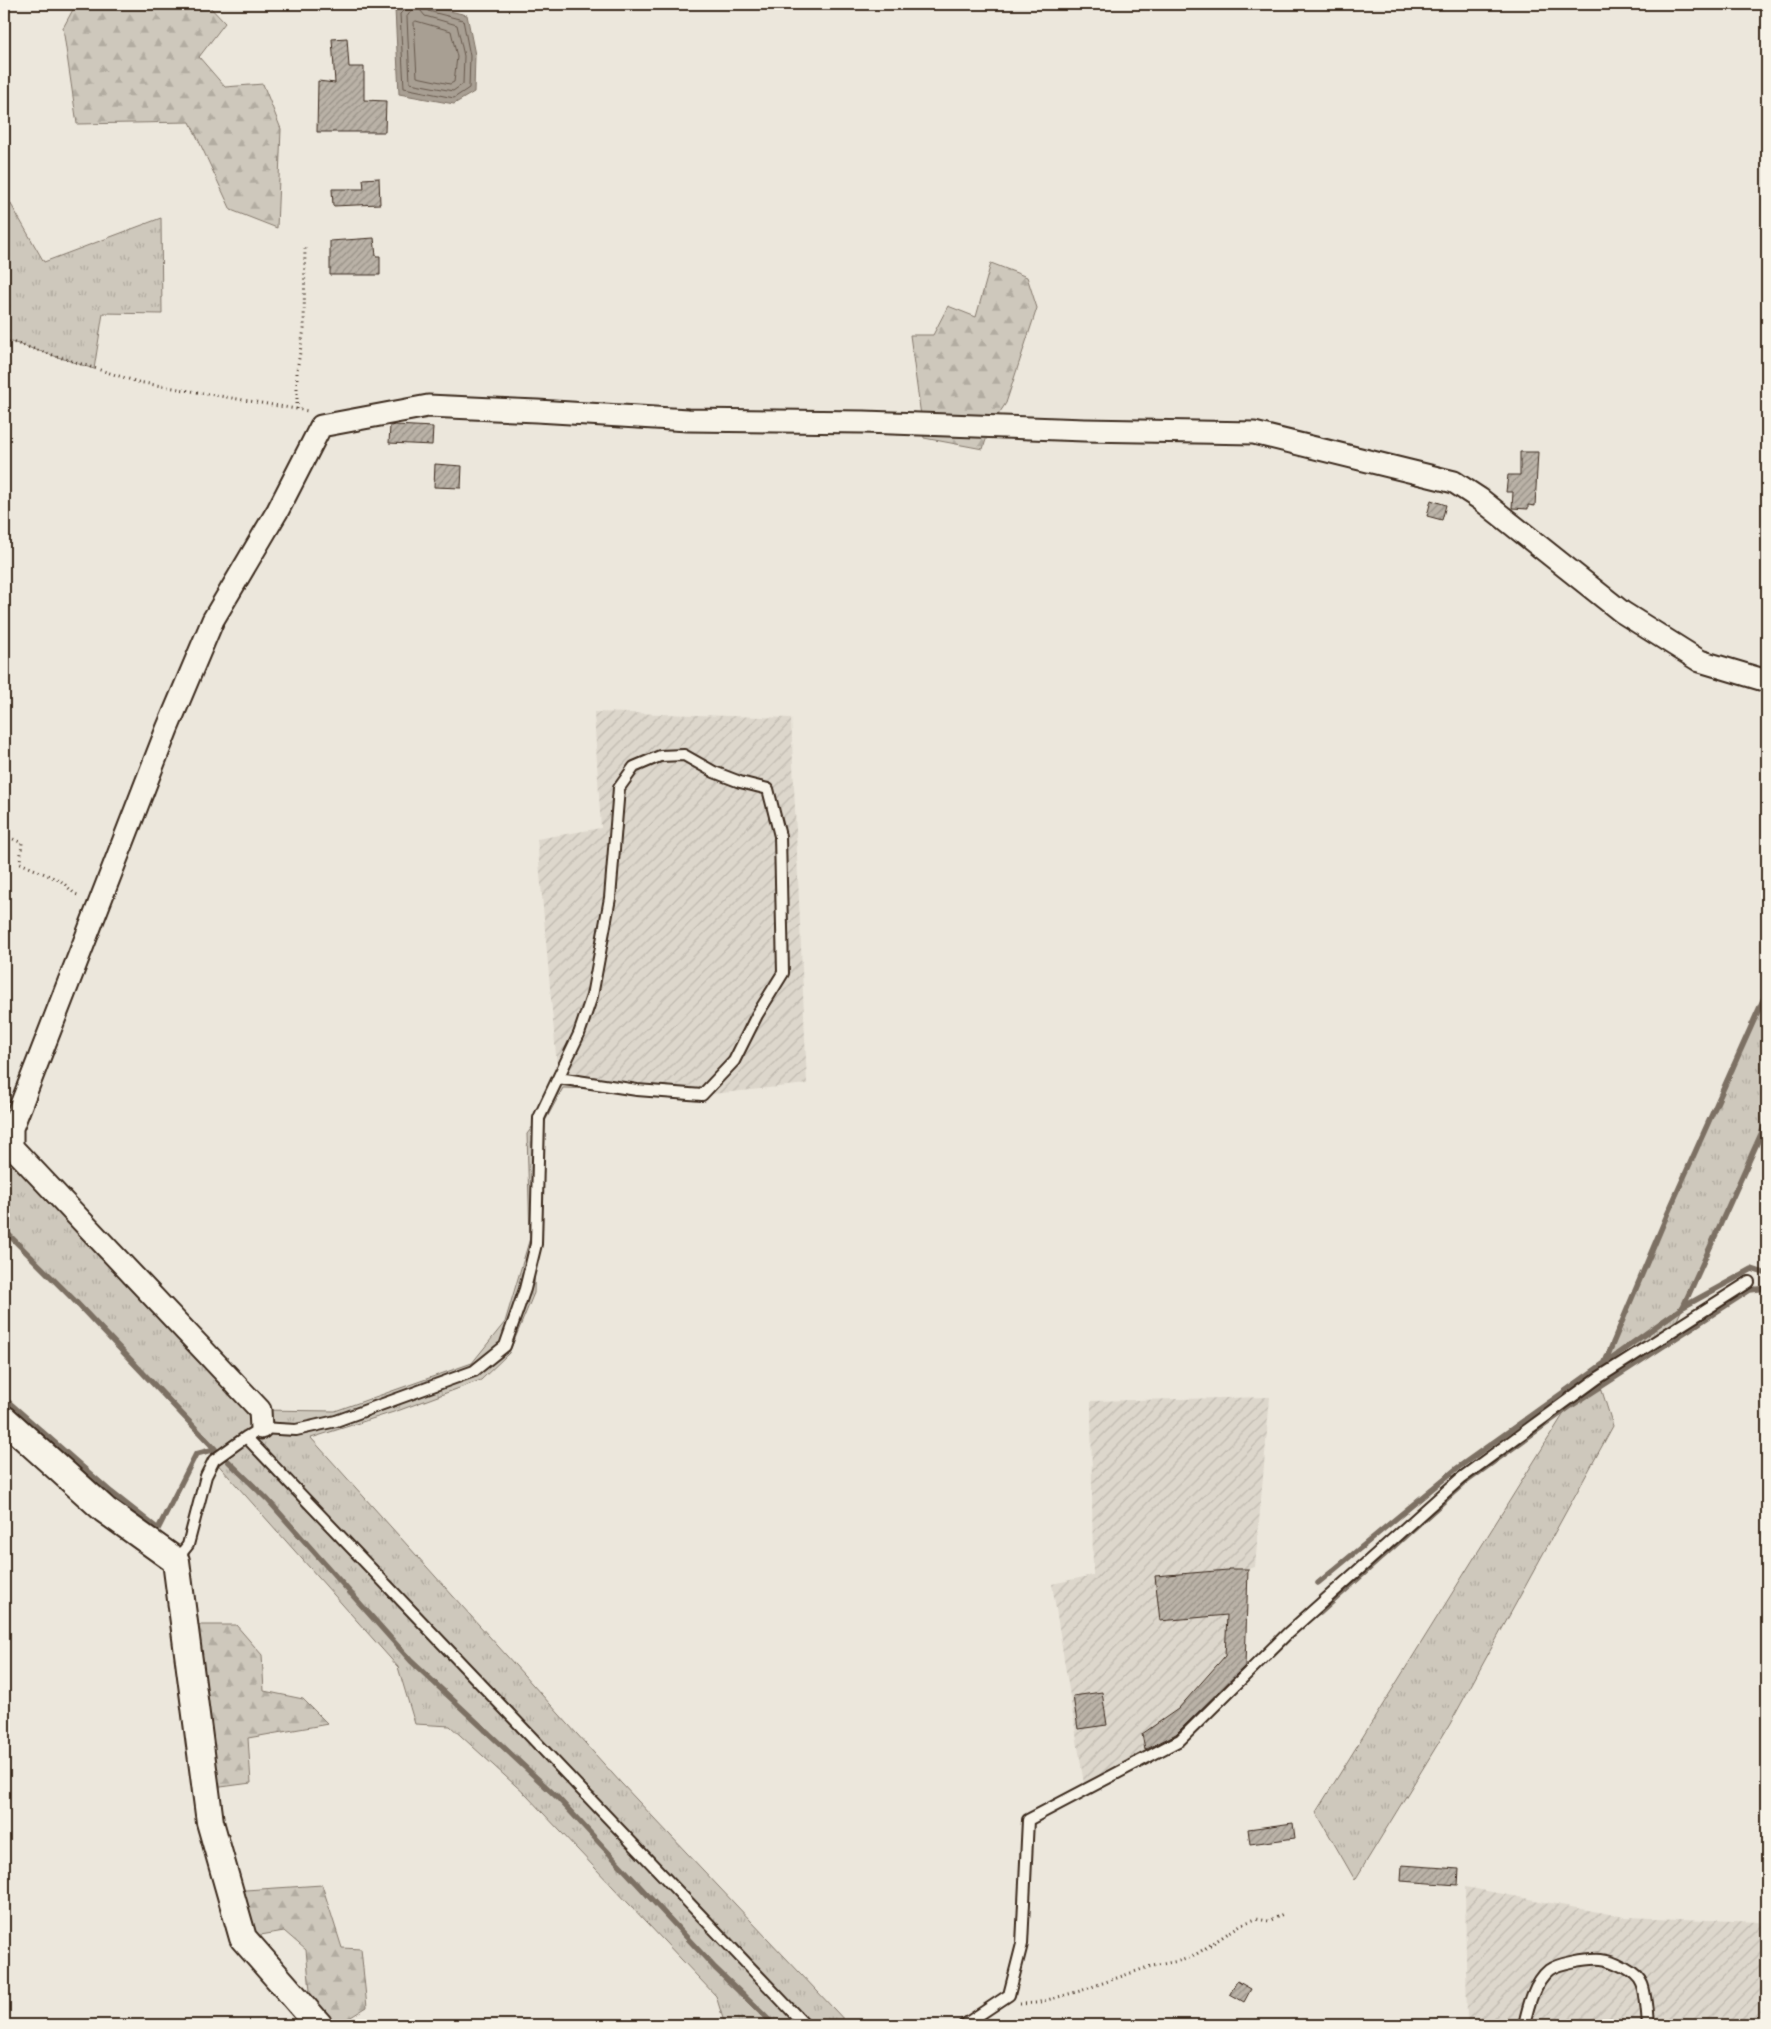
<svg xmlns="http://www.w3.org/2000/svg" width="1771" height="2029" font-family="'Comic Neue',sans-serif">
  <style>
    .industrial { fill: url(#industrial-furrows) }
    .grass { fill: url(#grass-tufts); stroke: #84796d }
    .forest { fill: url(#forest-firs); stroke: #84796d }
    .water { fill: #a89f93; stroke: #7c7064 }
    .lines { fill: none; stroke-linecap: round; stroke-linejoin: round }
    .shore { stroke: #67594d; stroke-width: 1 }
    .stream { stroke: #7c7064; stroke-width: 5.5 }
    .building { fill: url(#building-hatch); stroke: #3b2a1e }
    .service-casing { stroke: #3b2a1e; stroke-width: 14 }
    .minor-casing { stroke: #3b2a1e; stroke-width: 25 }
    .tertiary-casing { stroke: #3b2a1e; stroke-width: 30 }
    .path { stroke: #3b2a1e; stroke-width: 3; stroke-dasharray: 1 4; stroke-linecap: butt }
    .service { stroke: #f7f3e8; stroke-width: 10 }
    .minor { stroke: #f7f3e8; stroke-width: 21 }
    .tertiary { stroke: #f7f3e8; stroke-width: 26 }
  </style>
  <defs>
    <pattern id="industrial-furrows" width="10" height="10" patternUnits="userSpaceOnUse" patternTransform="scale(1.25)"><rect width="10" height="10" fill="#ddd7cc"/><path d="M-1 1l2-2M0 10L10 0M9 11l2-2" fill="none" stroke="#bfb9af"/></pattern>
    <pattern id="grass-tufts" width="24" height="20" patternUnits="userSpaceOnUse" patternTransform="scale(1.25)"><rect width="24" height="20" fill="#cec8bc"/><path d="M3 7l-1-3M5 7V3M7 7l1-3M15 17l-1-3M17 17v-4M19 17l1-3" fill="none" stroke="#b2aca1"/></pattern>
    <pattern id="forest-firs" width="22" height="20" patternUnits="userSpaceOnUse" patternTransform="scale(1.25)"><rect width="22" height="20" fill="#cec8bc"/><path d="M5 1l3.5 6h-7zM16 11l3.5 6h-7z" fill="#b2aca1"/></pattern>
    <pattern id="building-hatch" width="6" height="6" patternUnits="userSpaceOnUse" patternTransform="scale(1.25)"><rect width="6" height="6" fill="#bab2a7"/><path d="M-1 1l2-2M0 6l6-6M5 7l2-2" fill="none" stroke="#989187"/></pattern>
  </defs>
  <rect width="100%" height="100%" fill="#ece7dc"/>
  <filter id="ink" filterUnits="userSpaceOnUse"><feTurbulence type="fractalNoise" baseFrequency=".02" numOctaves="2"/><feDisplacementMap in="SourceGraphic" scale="10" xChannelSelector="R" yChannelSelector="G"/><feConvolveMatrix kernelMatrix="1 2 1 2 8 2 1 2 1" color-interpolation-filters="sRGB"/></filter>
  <g filter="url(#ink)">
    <path class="industrial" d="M 594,712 L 791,718 L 807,1084 L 702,1095 L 558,1078 L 537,839 L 601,828 Z
      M 1270,1397 L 1255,1567 L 1248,1569 L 1245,1675 L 1180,1740 L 1085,1790 L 1052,1584 L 1093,1575 L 1091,1401 Z
      M 1465,1887 L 1625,1917 L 1762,1922 L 1765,2025 L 1467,2025 Z"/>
    <path class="grass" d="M 4,192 L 44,262 L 161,218 L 162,314 L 103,313 L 94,369 L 12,342 L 4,342 Z
      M 1767,991 L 1767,1121 L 1672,1331 L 1598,1378 L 1613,1426 L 1450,1724 L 1355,1880 L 1316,1812 L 1576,1394 L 1598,1378 L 1667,1215 Z
      M 558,1078 L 637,1090 L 563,1088 L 538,1134 L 534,1293 L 509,1353 L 481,1380 L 400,1410 L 311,1438 L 621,1783 L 849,2025 L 725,2025 L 716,1996 L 526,1795 L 450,1726 L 415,1724 L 398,1667 L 214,1460 L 214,1448 L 4,1230 L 4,1139 L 260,1410 L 335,1411 L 472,1363 L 505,1322 L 530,1238 L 527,1134 L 539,1118 Z"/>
    <path class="forest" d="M 76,4 L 207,4 L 225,23 L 199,57 L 225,87 L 263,84 L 281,129 L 277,228 L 231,210 L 190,122 L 77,124 L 63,28 Z
      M 991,263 L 1027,277 L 1037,308 L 1006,403 L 990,427 L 983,449 L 924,438 L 910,335 L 933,335 L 948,306 L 976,317 Z
      M 185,1625 L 236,1625 L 262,1655 L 264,1691 L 303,1699 L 328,1724 L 248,1738 L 251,1783 L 206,1789 Z
      M 322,1885 L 342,1948 L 361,1949 L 367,2007 L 338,2025 L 311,2001 L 306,1950 L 284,1931 L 243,1938 L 230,1891 Z"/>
    <path class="water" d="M 406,4 L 419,4 L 467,15 L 475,55 L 474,92 L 454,104 L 399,94 L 395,9 Z"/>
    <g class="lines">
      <path class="shore" d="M 407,4 L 406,8 L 400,14 L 404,88 L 454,98 L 469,88 L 470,56 L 463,20 L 428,11 L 425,8 L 424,4
        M 416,5 L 425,16 L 457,25 L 464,56 L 463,84 L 453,91 L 410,83 L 407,17 Z
        M 416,21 L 451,31 L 457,57 L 454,82 L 450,84 L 417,77 L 414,23 Z"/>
      <path class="stream" d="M 4,1230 L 73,1299 L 215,1449 L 196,1454 L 158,1529 L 111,1492 L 4,1398
        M 1683,1307 L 1767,1121
        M 1605,1362 L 1667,1215 L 1767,991
        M 228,1461 L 268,1500 L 411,1661 L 558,1798 L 715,1968 L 774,2025
        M 1318,1583 L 1456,1469 L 1683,1307 L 1752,1269 L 1767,1274
        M 1320,1613 L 1463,1484 L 1568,1408 L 1750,1290 L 1767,1288"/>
    </g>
    <path class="building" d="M 347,38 L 349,67 L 364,67 L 364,100 L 386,101 L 385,132 L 317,132 L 318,81 L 335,83 L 332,39 Z
      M 379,178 L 380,204 L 333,206 L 332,189 L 364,189 L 363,179 Z
      M 374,238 L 376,256 L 380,256 L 380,275 L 330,275 L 330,241 Z
      M 395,425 L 433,427 L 432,445 L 389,443 L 390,426 Z
      M 1520,452 L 1538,452 L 1535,506 L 1528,505 L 1528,509 L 1512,508 L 1513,492 L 1506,492 L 1508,475 L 1520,475 Z
      M 435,464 L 462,466 L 461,488 L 434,487 Z
      M 1431,500 L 1446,505 L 1442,520 L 1427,516 Z
      M 1228,1569 L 1248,1569 L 1245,1666 L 1176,1734 L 1145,1750 L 1142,1734 L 1178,1709 L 1225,1656 L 1227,1615 L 1160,1621 L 1155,1576 L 1228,1570 Z
      M 1102,1692 L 1107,1725 L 1078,1729 L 1073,1696 Z
      M 1293,1823 L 1295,1838 L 1250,1844 L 1248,1829 Z
      M 1402,1865 L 1459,1869 L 1458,1885 L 1401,1881 Z
      M 1237,1981 L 1251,1989 L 1244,2002 L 1230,1994 Z"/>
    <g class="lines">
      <g class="service-casing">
        <path id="service" d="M 246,1437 L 805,2025
          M 176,1560 L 188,1545 L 206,1476 L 214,1460 L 246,1437 L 261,1428 L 296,1430 L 336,1421 L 474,1371 L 505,1346 L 525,1289 L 536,1244 L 539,1118 L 579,1034 L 592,996 L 610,898 L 619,788 L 634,767 L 660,756 L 684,755 L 714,772 L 740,782 L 768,789 L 780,836 L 783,973 L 757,1015 L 734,1061 L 702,1095 L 637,1090 L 558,1078
          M 964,2025 L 1009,1995 L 1022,1944 L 1028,1820 L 1180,1740 L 1288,1633 L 1460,1479 L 1598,1378 L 1749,1282
          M 1524,2025 C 1528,2007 1534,1982 1549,1970 C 1558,1963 1589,1958 1601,1959 C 1613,1960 1637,1971 1642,1984 C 1646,1993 1647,2014 1648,2025"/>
      </g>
      <g class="minor-casing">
        <path id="minor" d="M 261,1428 L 260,1410 L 12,1147 L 12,1128 L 167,729 L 213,620 L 278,510 L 321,426 L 428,406 L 537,411 L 688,420 L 864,422 L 1084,430 L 1254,433 L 1454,482 L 1480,499 L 1622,612 L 1700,661 L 1767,681"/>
      </g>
      <g class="tertiary-casing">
        <path id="tertiary" d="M 4,1419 L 105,1510 L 176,1561 L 210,1822 L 243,1938 L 319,2025"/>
      </g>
      <path class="path" d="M 4,342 L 12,342 L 138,382 L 308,411
        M 297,409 L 297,370 L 304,329 L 305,245
        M 4,835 L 22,843 L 20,863 L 61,881 L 75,894 L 81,896
        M 1020,2004 L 1036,2003 L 1080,1991 L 1148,1967 L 1183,1960 L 1192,1957 L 1242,1924 L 1256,1919 L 1269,1921 L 1285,1913"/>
      <use href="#service" class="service"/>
      <use href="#minor" class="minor"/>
      <use href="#tertiary" class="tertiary"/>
    </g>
  </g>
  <rect width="1771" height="2029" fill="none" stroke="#f7f3e8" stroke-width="20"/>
  <rect x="10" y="10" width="1751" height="2009" fill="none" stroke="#3b2a1e" stroke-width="2" filter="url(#ink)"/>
</svg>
